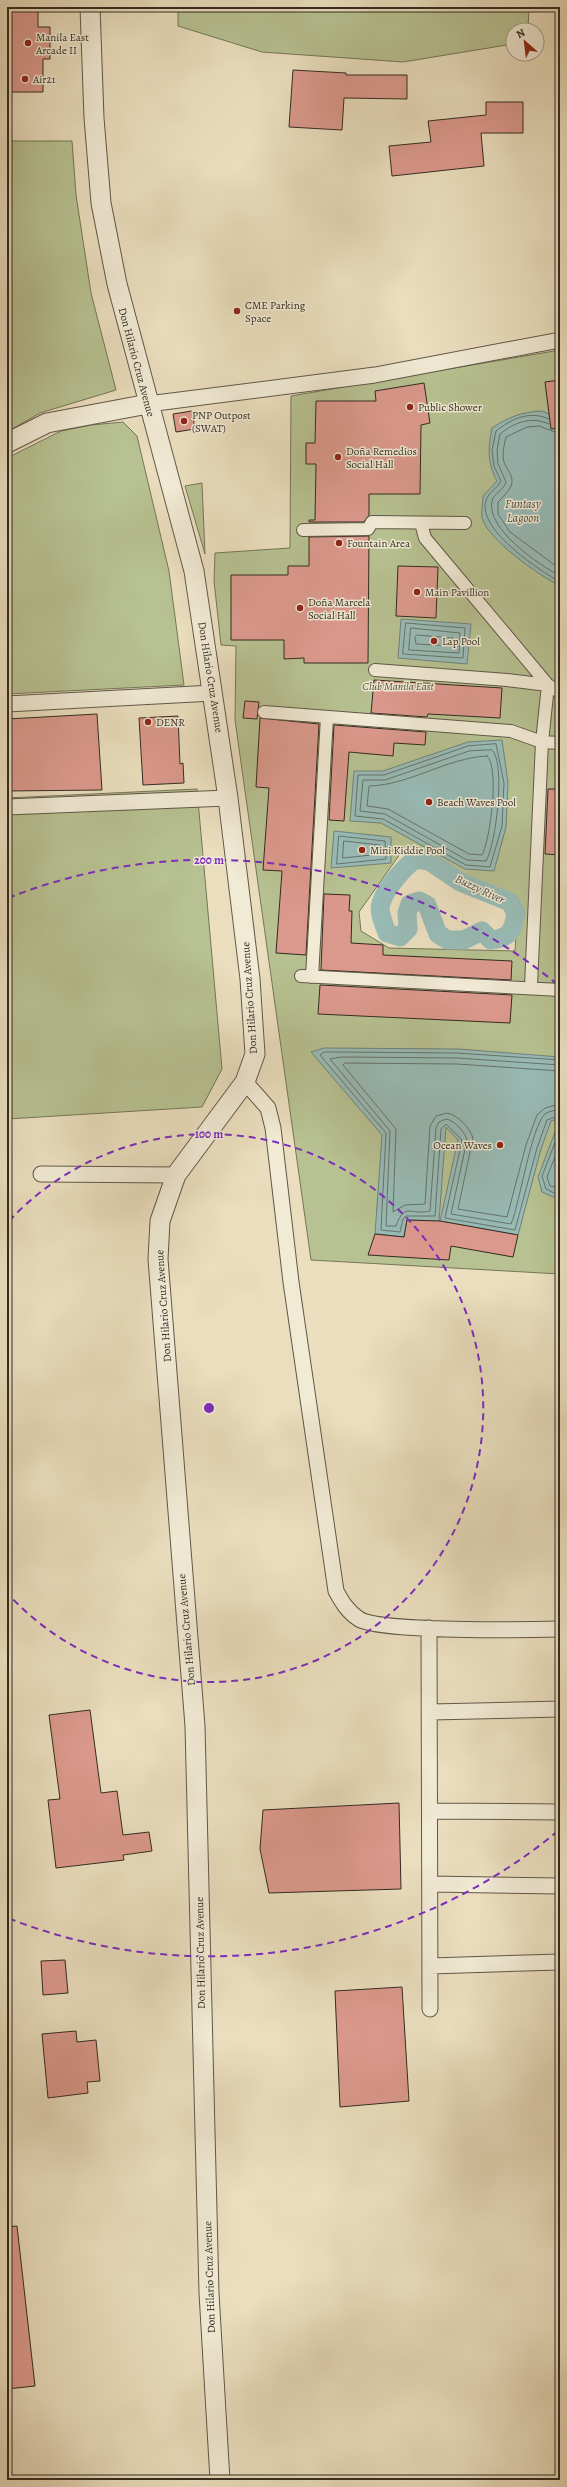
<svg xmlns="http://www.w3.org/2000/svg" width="567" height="2487" font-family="Alegreya,serif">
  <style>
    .green { fill: #b7c191; stroke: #757658; fill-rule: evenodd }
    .water { fill: #98bbb6; stroke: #70817a }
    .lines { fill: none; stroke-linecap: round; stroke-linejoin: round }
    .shore { stroke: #66736b; stroke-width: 1 }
    .canal { stroke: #98bbb6; stroke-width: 19 }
    .building { fill: #db998d; stroke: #332b20 }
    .pedestrian-casing { stroke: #615848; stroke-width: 14 }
    .minor-casing { stroke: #615848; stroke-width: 17 }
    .tertiary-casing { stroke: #615848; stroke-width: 21 }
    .pedestrian { stroke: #f1ead5; stroke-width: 12 }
    .minor { stroke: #f1ead5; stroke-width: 15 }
    .tertiary { stroke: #f1ead5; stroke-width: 19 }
    .ring { fill: none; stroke: #7b2cbf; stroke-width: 2; stroke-dasharray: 7 5 }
    .poi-dot { fill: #8f2418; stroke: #f1ead5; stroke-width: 1.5 }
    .labels { text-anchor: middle; stroke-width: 3; stroke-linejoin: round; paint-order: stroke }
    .poi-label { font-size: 11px; fill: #332b20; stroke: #f1ead5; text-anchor: start }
    .street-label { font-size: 11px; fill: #332b20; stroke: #f1ead5 }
    .park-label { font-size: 11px; font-style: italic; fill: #54503c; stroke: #f1ead5 }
    .water-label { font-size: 12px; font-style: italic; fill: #4c4f46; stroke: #f1ead5 }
    .centre { fill: #7b2cbf; stroke: #f1ead5; stroke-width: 2 }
    .ring-label { font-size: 12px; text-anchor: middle; font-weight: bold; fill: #7b2cbf; stroke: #f1ead5; stroke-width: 3; stroke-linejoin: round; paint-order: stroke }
  </style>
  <rect width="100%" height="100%" fill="#eadebe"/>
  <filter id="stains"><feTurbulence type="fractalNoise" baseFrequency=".005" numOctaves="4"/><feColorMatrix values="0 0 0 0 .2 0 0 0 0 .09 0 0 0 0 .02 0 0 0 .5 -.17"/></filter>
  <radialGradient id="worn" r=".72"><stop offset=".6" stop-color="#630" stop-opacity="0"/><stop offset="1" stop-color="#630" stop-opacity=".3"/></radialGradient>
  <path class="green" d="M 178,7 L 529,7 L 528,30 L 513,30 L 513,44 L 403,62 L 262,52 L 178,26 Z
    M 7,141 L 72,141 L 76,195 L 91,293 L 116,390 L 40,413 L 7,432 Z
    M 560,350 L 560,1274 L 311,1260 L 235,720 L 236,646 L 221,645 L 214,581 L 215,553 L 290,548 L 291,396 ZM 413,852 L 461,880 L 518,902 L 515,951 L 389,948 L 361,931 L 359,912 L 400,854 Z
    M 123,422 L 137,436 L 169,571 L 184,685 L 7,694 L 7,458 L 61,431 L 91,425 Z
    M 202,483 L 205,554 L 185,486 Z
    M 197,789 L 222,1069 L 202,1107 L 7,1119 L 7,798 Z"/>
  <path class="water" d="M 542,411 L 560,419 L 560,586 C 540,576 488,540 482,518 C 481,512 483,503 483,496 L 497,481 C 487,462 488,449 492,428 C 509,417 521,412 542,411 Z
    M 401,619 L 471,624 L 467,664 L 398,658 Z
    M 502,740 L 508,783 L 506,827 L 494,871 L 465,869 L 381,823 L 350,821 L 354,771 L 383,771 L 468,742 Z
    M 334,831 L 391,837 L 391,863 L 331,868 Z
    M 324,1048 L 458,1049 L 560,1057 L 560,1118 L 551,1121 L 541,1149 L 518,1235 L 440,1221 L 458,1140 L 446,1127 L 439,1221 L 407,1220 L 404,1237 L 375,1234 L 382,1135 L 311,1052 Z
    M 560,1119 L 560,1196 L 553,1197 L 542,1192 L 538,1177 Z"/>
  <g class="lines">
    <path class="shore" d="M 549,419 C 530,410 511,419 496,431 L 492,450 L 494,466 L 501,481 C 498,488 490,491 487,498 C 473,527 539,570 560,582
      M 549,424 C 531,416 515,422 500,434 L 497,450 L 498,464 L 506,482 C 504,490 493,494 492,501 C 486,529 538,564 560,576
      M 560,434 L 539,426 L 527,427 L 506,437 C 504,445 502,454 504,462 C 507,471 516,477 510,488 C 507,493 502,498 498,502 L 498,514 L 510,532 L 560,569
      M 406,623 L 465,628 L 463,658 L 403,654 Z
      M 411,628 L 460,633 L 459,653 L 409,650 Z
      M 417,635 L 453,638 L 454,646 L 416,644 L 415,637 Z
      M 496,744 L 504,783 L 502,826 L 490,867 L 466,865 L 383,819 L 355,816 L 358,775 L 384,775 L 468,746 Z
      M 492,750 C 506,762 496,845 486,861 L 467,860 L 385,814 L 360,811 L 363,780 L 385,780 L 469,751 Z
      M 487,756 C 500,767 490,841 482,855 L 469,854 L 388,809 L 367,806 L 369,786 C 410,785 446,758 487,756 Z
      M 339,836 L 385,841 L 386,859 L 337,864 Z
      M 344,841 L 380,845 L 381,854 L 343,858 Z
      M 560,1060 L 457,1053 L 341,1052 L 324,1052 L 320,1055 L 386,1133 L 381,1230 L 400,1232 L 403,1219 L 406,1216 L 435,1216 L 441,1129 L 446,1124 L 462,1140 L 445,1218 L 515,1230 L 537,1148 L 547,1120 L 560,1115
      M 560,1065 L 457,1058 L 341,1057 L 330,1059 L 390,1131 L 386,1226 L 396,1226 C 405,1201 411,1216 430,1211 L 436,1128 L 439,1122 L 446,1119 C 454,1120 465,1132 467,1140 L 451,1214 L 511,1224 C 520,1203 531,1127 545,1114 C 549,1111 555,1110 560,1110
      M 560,1071 L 457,1064 L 345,1063 L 343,1065 L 396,1129 L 393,1212 L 405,1205 L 425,1204 L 430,1126 L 436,1116 L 447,1113 C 458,1115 470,1128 473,1138 L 458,1209 L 507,1217 L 526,1145 L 537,1115 L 545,1108 L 560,1104
      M 560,1130 L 542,1176 L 546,1189 L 554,1193 L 560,1193
      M 560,1144 L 547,1177 L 550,1186 L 560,1188"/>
    <path class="canal" d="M 416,859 L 429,861 L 460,882 L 510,902 L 516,913 C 513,931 510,938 491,940 L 482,931 L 464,940 L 448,940 L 438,934 L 427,905 L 419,901 L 410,904 L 407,913 L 408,929 L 400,937 L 387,933 C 384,924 378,912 381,903 C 385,889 405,866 416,859 Z"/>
  </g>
  <path class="building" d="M 7,7 L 38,7 L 38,27 L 50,27 L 50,59 L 43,59 L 43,92 L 7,92 Z
    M 293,70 L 346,73 L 346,75 L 407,75 L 407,99 L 344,98 L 342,130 L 289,127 Z
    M 486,102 L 523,102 L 523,133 L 481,133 L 484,166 L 392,176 L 389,146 L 431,142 L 428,121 L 486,115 Z
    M 560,380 L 560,428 L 551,429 L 545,382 Z
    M 424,383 L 430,423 L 421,425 L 420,494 L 369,494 L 369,515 L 364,522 L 309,522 L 309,520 L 315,520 L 316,464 L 306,464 L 306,443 L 315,443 L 316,401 L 376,401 L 375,391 Z
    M 192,411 L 195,429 L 176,432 L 173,414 Z
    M 369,536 L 368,663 L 304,663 L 304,658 L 284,659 L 284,640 L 231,640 L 231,575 L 288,575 L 288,566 L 309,566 L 309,537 Z
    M 398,566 L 438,567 L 436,618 L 396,616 Z
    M 374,680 L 502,688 L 500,718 L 428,714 L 427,717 L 371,713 Z
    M 245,701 L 259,702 L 257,719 L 243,718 Z
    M 97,714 L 102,790 L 7,791 L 7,719 Z
    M 178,716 L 180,764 L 183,763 L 184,783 L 143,785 L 139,718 Z
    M 260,718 L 319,724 L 306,955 L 276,953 L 282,871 L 263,870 L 269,788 L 256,787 Z
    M 334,725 L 426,732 L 425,745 L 394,743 L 393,756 L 349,752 L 344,821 L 329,820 Z
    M 548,789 L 560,789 L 560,855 L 545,854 Z
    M 324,894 L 350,895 L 349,911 L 352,911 L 351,943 L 383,945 L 383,955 L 512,961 L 511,980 L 321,970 Z
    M 320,985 L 512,995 L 510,1023 L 318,1014 Z
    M 407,1220 L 440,1221 L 518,1235 L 513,1257 L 451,1246 L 449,1260 L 368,1255 L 375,1234 L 404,1237 Z
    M 90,1710 L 101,1793 L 117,1791 L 123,1835 L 149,1832 L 152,1851 L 123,1855 L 124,1860 L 56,1868 L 48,1800 L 60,1799 L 49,1715 Z
    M 399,1803 L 401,1889 L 269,1893 L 260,1849 L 263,1810 Z
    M 65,1960 L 68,1993 L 43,1995 L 41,1961 Z
    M 402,1987 L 409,2101 L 340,2107 L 335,1991 Z
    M 76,2031 L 77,2042 L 96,2040 L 100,2081 L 87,2082 L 88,2093 L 48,2098 L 42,2034 Z
    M 17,2226 L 35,2386 L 7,2389 L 7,2227 Z"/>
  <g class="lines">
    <g class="pedestrian-casing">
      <path id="pedestrian" d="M 421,523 L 425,538 L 548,685 L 560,692
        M 303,530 L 368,529 L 372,522 L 465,523
        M 375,670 L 507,680 L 548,685 L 542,742 L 560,743
        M 264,712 L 511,731 L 542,742 L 531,986
        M 301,976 L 560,990
        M 312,977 L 327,717"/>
    </g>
    <g class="minor-casing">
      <path id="minor" d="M 148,404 L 375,375 L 560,340
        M 7,704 L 213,693
        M 7,807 L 228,798
        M 245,1082 L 268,1108 L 273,1128 L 291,1282 L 336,1591 C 342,1602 348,1612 359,1619 C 379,1632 528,1630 560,1629
        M 41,1174 L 176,1175
        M 429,1628 L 430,2009
        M 431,1712 L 560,1709
        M 430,1811 L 560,1812
        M 430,1884 L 560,1886
        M 430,1966 L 560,1962"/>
    </g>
    <g class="tertiary-casing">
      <path id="tertiary" d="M 90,7 L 94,118 L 101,203 L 117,284 L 194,571 L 228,798 L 250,979 L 255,1054 L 245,1082 L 176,1175 L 160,1221 L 158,1259 L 195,1726 L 209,2293 L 220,2480
        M 7,443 L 47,423 L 148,404"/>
    </g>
    <use href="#pedestrian" class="pedestrian"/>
    <use href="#minor" class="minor"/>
    <use href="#tertiary" class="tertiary"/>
  </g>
  <g class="ring">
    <path d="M9 1221A274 274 0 1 1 9 1595"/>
    <path d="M558 1831A548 548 0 0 1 8 1918M8 898A548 548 0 0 1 558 985"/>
  </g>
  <g class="poi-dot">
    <circle cx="28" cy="43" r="4"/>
    <circle cx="25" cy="79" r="4"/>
    <circle cx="237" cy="311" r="4"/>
    <circle cx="410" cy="407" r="4"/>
    <circle cx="184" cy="421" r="4"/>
    <circle cx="338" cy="457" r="4"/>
    <circle cx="339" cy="543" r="4"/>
    <circle cx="417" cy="592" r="4"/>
    <circle cx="300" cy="608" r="4"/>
    <circle cx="434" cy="641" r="4"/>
    <circle cx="148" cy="722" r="4"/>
    <circle cx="429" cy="802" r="4"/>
    <circle cx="362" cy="850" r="4"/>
    <circle cx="500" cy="1145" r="4"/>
  </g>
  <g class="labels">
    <g class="poi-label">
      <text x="36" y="41">Manila East<tspan x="36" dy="13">Arcade II</tspan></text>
      <text x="33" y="83">Air21</text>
      <text x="245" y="309">CME Parking<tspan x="245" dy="13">Space</tspan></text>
      <text x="418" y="411">Public Shower</text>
      <text x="192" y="419">PNP Outpost<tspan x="192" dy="13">(SWAT)</tspan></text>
      <text x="346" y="455">Doña Remedios<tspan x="346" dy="13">Social Hall</tspan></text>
      <text x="347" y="547">Fountain Area</text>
      <text x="425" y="596">Main Pavillion</text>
      <text x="308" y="606">Doña Marcela<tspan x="308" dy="13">Social Hall</tspan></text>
      <text x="442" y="645">Lap Pool</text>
      <text x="156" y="726">DENR</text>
      <text x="437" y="806">Beach Waves Pool</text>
      <text x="370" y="854">Mini Kiddie Pool</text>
      <text x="492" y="1149" text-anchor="end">Ocean Waves</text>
    </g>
    <g class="street-label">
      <text transform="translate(137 362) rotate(75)" y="4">Don Hilario Cruz Avenue</text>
      <text transform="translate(211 677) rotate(81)" y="4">Don Hilario Cruz Avenue</text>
      <text transform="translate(249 998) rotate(-94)" y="4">Don Hilario Cruz Avenue</text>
      <text transform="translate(163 1306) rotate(-94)" y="4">Don Hilario Cruz Avenue</text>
      <text transform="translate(186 1630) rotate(-95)" y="4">Don Hilario Cruz Avenue</text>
      <text transform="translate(200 1953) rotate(-91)" y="4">Don Hilario Cruz Avenue</text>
      <text transform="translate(209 2277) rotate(-92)" y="4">Don Hilario Cruz Avenue</text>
    </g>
    <g class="park-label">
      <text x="398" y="690">Club Manila East</text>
    </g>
    <g class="water-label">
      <text x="523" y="508">Funtasy<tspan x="523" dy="14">Lagoon</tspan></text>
      <text transform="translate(480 889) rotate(25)" y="4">Buzzy River</text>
    </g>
  </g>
  <circle cx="209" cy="1408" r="6" class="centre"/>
  <g class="ring-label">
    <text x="209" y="864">200 m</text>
    <text x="209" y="1138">100 m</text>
  </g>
  <rect width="567" height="2487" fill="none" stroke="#eadebe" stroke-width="24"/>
  <rect x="8" y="8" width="551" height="2471" fill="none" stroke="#332b20" stroke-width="2"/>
  <rect x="12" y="12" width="543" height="2463" fill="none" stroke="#332b20"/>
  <g transform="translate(525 42) rotate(332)"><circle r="19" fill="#f1ead5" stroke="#a59e8d"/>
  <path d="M0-3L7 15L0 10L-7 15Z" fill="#8f2418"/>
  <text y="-6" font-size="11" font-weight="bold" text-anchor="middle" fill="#332b20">N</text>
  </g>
  <rect width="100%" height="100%" filter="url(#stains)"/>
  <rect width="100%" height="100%" fill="url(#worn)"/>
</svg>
